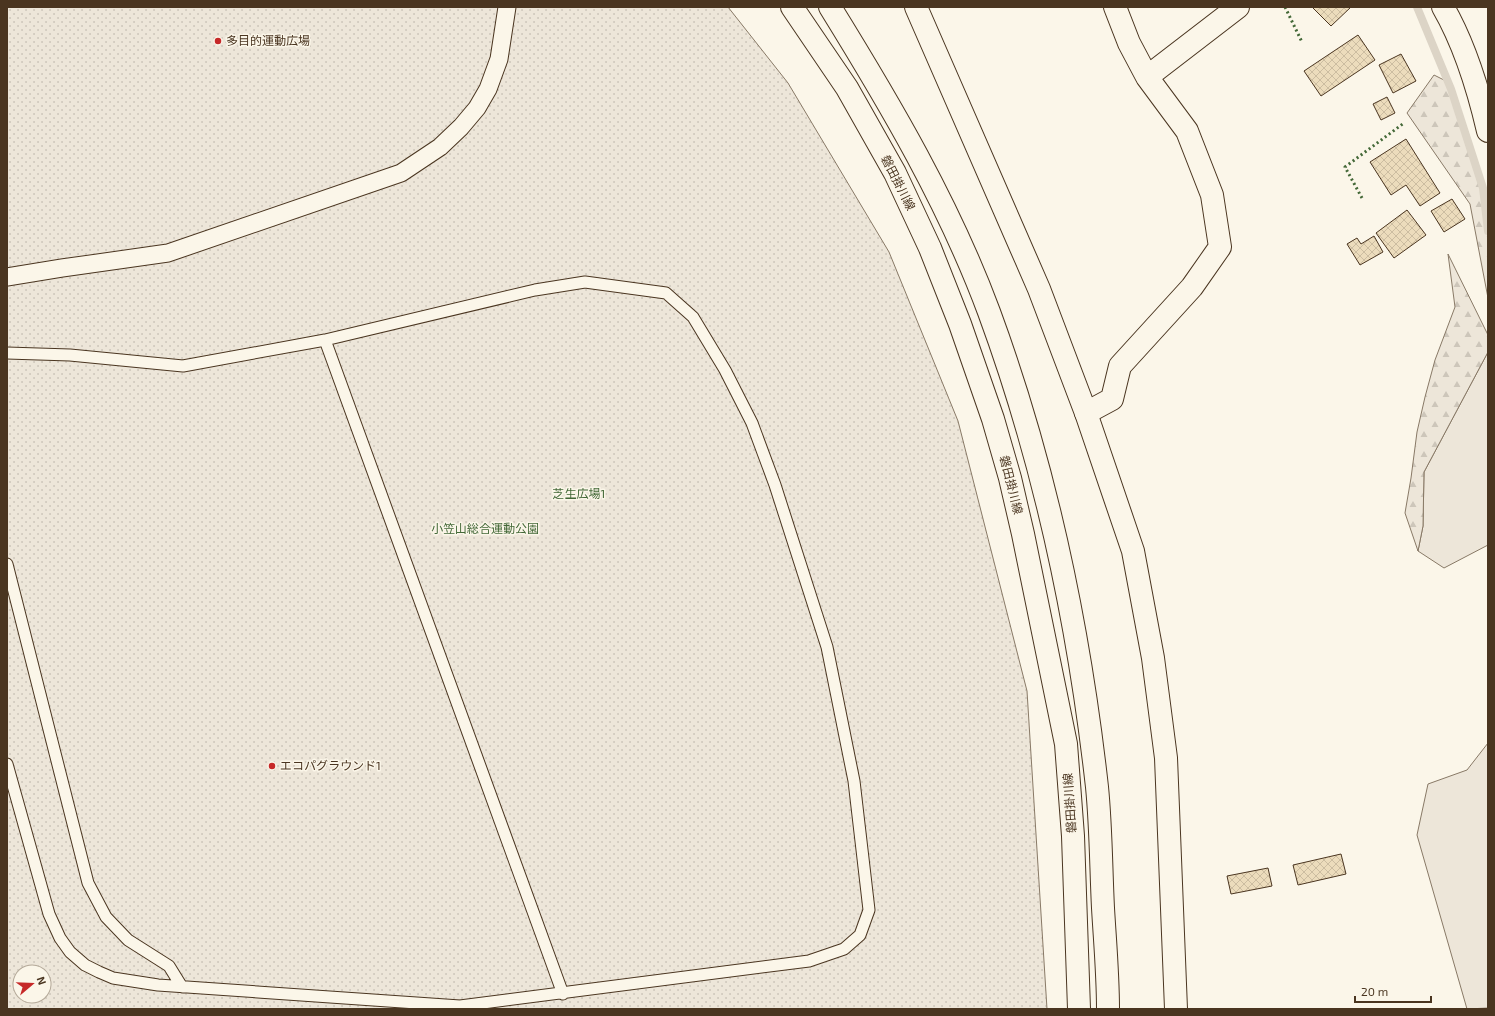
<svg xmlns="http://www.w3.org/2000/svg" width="1495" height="1016" font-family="'Exo 2','Noto Sans JP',sans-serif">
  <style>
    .grass { fill: #ede6d9; stroke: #887966 }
    .forest { fill: url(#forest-firs); stroke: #887966 }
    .park { fill: url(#park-dots); stroke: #887966; fill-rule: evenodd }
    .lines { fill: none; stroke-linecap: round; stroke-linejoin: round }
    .stream { stroke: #dcd4c6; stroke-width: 8 }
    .building { fill: url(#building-cross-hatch); stroke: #4a3520 }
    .service-casing { stroke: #4a3520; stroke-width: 13 }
    .pedestrian-casing { stroke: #4a3520; stroke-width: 19 }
    .minor-casing { stroke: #4a3520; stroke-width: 24 }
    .tertiary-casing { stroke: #4a3520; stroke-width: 24 }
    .secondary-casing { stroke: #4a3520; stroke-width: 24 }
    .service { stroke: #fbf6e9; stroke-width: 11 }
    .pedestrian { stroke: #fbf6e9; stroke-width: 17 }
    .minor { stroke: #fbf6e9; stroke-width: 22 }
    .tertiary { stroke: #fbf6e9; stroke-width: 22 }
    .secondary { stroke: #fbf6e9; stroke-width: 22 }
    .hedge { stroke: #436837; stroke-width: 3; stroke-dasharray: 2 3; stroke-linecap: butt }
    .poi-dot { fill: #c62828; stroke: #fbf6e9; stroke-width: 1.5 }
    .labels { text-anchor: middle; stroke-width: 3; stroke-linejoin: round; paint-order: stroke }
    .poi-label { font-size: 12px; fill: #4a3520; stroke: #fbf6e9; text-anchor: start }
    .street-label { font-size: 12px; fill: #4a3520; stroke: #fbf6e9 }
    .park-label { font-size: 12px; fill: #436837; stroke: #fbf6e9 }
  </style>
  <defs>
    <pattern id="forest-firs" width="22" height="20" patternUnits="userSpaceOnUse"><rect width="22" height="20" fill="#ede6d9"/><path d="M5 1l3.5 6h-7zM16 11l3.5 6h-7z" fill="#cdc6ba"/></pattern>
    <pattern id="park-dots" width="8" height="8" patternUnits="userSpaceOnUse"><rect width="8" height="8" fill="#ede6d9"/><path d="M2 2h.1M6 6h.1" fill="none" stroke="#cdc6ba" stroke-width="1.8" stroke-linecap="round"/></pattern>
    <pattern id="building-cross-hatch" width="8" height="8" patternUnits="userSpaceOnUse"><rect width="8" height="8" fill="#ecdcbc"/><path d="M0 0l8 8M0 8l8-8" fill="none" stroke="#ccbda1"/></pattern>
  </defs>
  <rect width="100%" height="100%" fill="#fbf6e9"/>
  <path class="grass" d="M 1488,352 L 1488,545 L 1444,568 L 1418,551 L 1423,526 L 1424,472 Z
    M 1488,743 L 1488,1008 L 1467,1009 L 1417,835 L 1428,784 L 1467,770 Z"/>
  <path class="forest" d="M 1434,75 L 1448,82 L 1476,167 L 1488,223 L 1488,298 L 1470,204 L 1407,113 Z
    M 1448,254 L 1488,335 L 1488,352 L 1424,472 L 1423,526 L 1418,551 L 1405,513 L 1411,478 L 1417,432 L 1425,397 L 1435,360 L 1455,307 Z"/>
  <path class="park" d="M 7,7 L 728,7 L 788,83 L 889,252 L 958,421 L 1027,691 L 1047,1009 L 7,1009 ZM 20,972 L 44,972 L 44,996 L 20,996 Z"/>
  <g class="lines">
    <path class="stream" d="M 1417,7 L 1451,89 L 1483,188 L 1488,231"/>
  </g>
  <path class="building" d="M 1312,7 L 1351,7 L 1331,26 Z
    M 1358,35 L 1375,60 L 1321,96 L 1304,71 Z
    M 1401,54 L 1416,81 L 1393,93 L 1379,65 Z
    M 1387,97 L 1395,113 L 1381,120 L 1373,104 Z
    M 1406,139 L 1440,193 L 1420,206 L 1406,185 L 1391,195 L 1370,162 Z
    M 1452,199 L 1465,219 L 1444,232 L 1431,211 Z
    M 1407,210 L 1426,235 L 1394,258 L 1376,233 Z
    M 1374,236 L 1383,252 L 1360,265 L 1347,244 L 1357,238 L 1361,244 Z
    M 1341,854 L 1346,874 L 1298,885 L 1293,865 Z
    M 1268,868 L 1272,886 L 1231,894 L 1227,876 Z"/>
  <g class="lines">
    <g class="service-casing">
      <path id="service" d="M 325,340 L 563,994
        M 7,353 L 70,355 L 183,366 L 325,340 L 535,290 L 585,282 L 666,293 L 693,317 L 725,370 L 752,423 L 775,485 L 827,647 L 854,781 L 869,910 L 860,935 L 844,949 L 809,961 L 460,1006 L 158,985 L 113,978 L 99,972 L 85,965 L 70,952 L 60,938 L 49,914 L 7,764
        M 7,564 L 88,883 L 106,917 L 128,940 L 169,966 L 182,987"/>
    </g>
    <g class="pedestrian-casing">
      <path id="pedestrian" d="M 7,277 L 62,268 L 168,253 L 401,173 L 440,147 L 461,127 L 477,108 L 488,89 L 499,59 L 507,7"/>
    </g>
    <g class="minor-casing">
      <path id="minor" d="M 1443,7 C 1465,45 1478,88 1488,131
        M 1147,77 L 1238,7
        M 1086,413 L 1112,399 L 1120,366 L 1192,287 L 1220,247 L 1212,195 L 1187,131 L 1147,77 L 1129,43 L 1115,7"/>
    </g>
    <g class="tertiary-casing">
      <path id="tertiary" d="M 916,7 L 1039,289 L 1086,413 L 1133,551 L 1153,658 L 1166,758 L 1176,1009"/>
    </g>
    <g class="secondary-casing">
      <path id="secondary" d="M 792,7 L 847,88 L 895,173 L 930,248 L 960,324 L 993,419 L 1010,478 L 1023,534 L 1066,744 L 1073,836 L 1079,1009
        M 830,7 C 890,104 949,204 989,312 C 1045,464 1079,626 1097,787 C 1101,827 1101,868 1103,908 C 1105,942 1108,975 1108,1009"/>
    </g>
    <use href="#service" class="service"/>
    <use href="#pedestrian" class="pedestrian"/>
    <use href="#minor" class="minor"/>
    <use href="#tertiary" class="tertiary"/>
    <use href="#secondary" class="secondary"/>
    <path class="hedge" d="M 1285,7 L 1302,42
      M 1362,198 L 1345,167 L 1404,123"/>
  </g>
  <g class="poi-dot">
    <circle cx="218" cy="41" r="4"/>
    <circle cx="272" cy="766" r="4"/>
  </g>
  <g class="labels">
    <g class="poi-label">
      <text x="226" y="45">多目的運動広場</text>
      <text x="280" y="770">エコパグラウンド1</text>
    </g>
    <g class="street-label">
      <text transform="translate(898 183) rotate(63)" y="4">磐田掛川線</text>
      <text transform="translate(1011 485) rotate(76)" y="4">磐田掛川線</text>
      <text transform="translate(1070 803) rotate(-94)" y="4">磐田掛川線</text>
    </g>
    <g class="park-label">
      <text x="579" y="498">芝生広場1</text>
      <text x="485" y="533">小笠山総合運動公園</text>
    </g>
  </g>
  <rect width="1495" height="1016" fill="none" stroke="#4a3520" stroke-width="16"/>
  <g transform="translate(32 984) rotate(71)"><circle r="19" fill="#fbf6e9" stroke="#b4a999"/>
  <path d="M0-3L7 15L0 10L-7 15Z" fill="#c62828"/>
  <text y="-6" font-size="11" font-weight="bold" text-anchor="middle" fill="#4a3520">N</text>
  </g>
  <path d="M1355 996v6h76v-6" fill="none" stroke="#4a3520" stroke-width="2"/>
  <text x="1361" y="996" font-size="12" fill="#4a3520" stroke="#fbf6e9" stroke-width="3" paint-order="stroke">20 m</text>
</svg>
